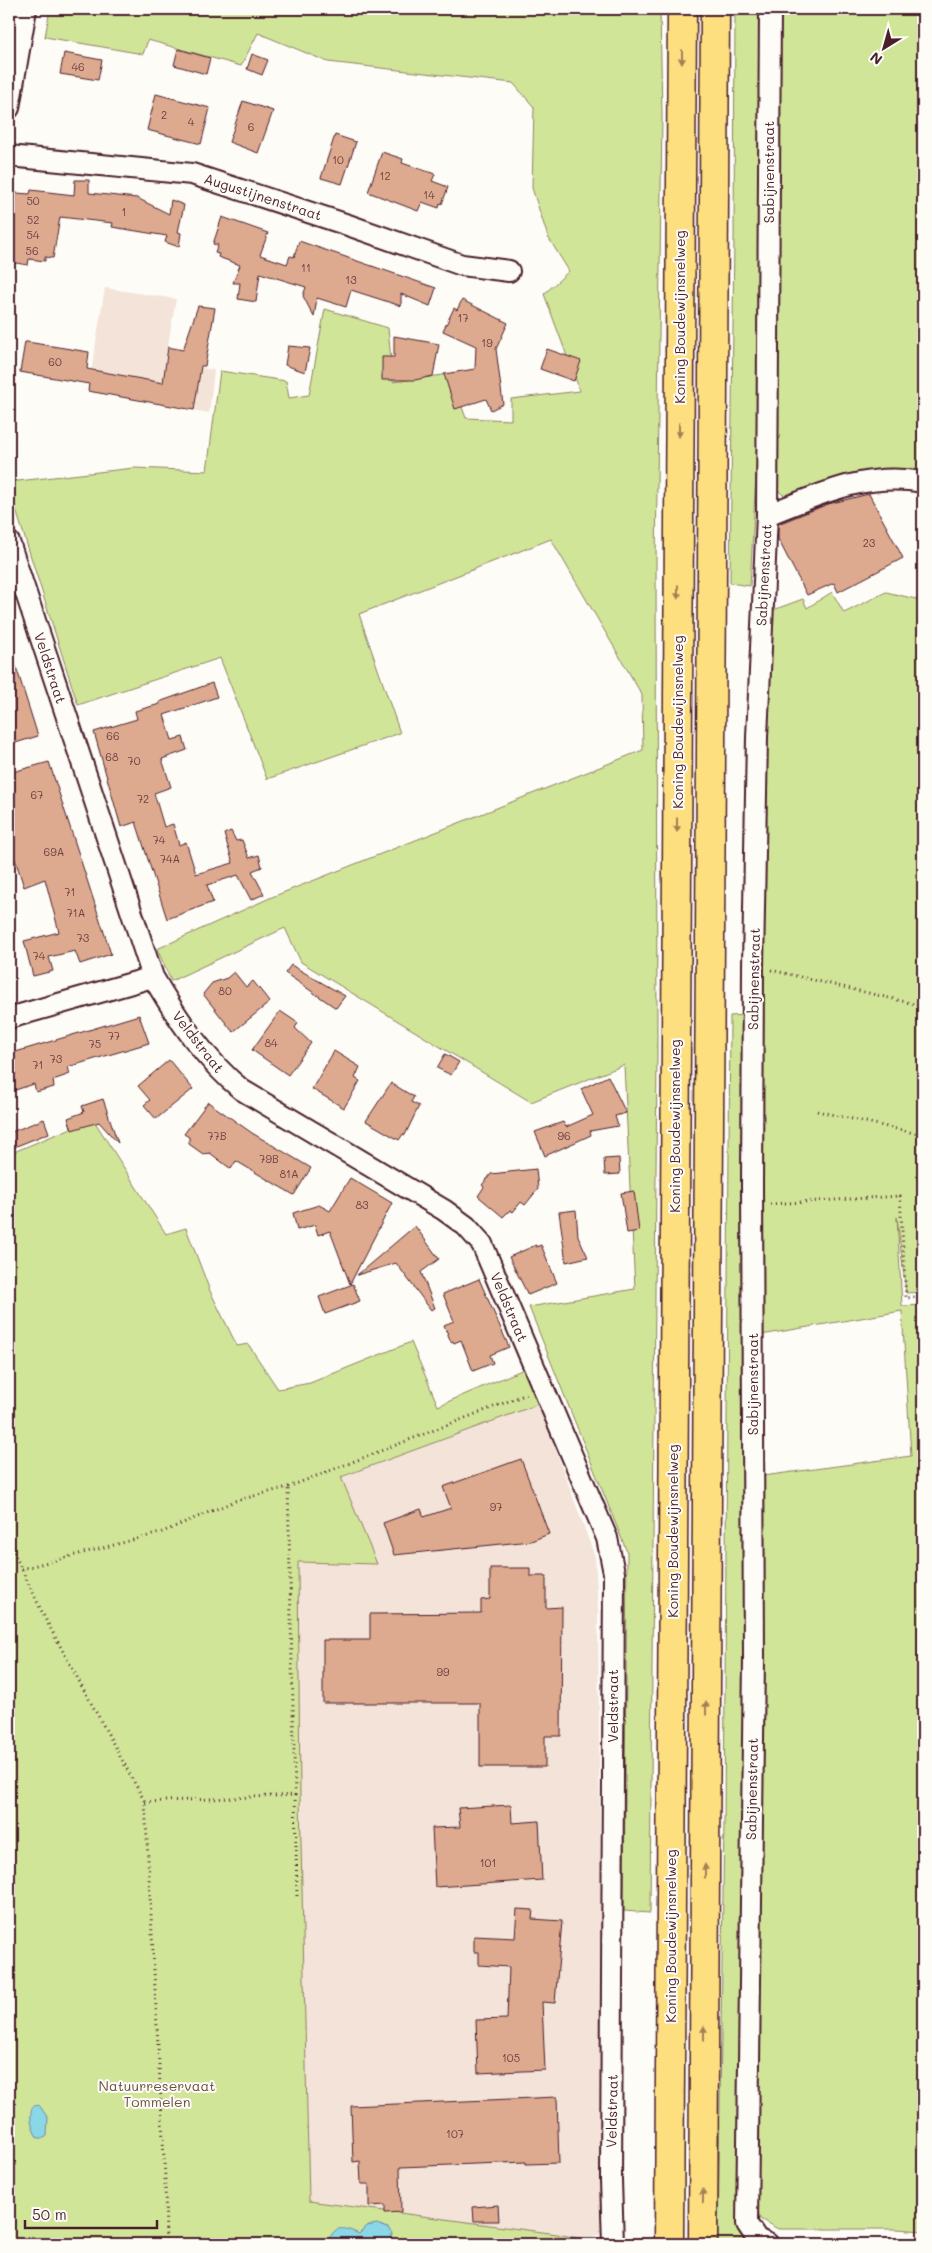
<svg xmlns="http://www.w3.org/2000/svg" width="932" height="2253" font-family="Mali,sans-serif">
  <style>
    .built { fill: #f3e3d8 }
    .green { fill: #d1e599; stroke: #8e8262 }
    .water { fill: #89d7e7; stroke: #708d9c }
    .building { fill: #ddaa8f; stroke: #4a1f2b }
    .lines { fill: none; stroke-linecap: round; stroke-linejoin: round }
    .minor-casing { stroke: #4a1f2b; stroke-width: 24 }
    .motorway-casing { stroke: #4a1f2b; stroke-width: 31 }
    .path { stroke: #4a1f2b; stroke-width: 3; stroke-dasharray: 1 4; stroke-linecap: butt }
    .minor { stroke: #fdfcf7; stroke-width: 20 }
    .motorway { stroke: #fddf80; stroke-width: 28 }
    .oneway { fill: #a47f56 }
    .labels { text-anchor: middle; stroke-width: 4; stroke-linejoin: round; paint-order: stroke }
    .number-label { font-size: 11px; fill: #6f4244 }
    .street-label { font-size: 14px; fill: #4a1f2b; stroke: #fdfcf7 }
    .park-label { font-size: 14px; fill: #6c5046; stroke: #fdfcf7 }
  </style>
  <rect width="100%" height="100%" fill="#fdfcf7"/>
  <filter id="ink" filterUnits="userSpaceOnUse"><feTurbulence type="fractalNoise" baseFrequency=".02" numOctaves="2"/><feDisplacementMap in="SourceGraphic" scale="10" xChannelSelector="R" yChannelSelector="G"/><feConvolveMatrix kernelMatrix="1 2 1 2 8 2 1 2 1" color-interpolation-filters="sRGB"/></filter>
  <g filter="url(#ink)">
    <path class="built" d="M 105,288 L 176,299 L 165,362 L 214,370 L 209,413 L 88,391 Z
      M 539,1404 L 595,1557 L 598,1608 L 603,2234 L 583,2239 L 309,2201 L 300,1798 L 298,1562 L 377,1564 L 341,1478 Z"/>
    <path class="green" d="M 50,9 L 660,9 L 662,116 L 656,560 L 657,1051 L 650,1913 L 624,1911 L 627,1552 L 529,1307 L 635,1289 L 624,1065 L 531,1102 L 301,962 L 285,928 L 171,981 L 157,949 L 272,897 L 643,750 L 642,695 L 551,539 L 359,614 L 400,733 L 267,779 L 220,658 L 78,705 L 9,488 L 9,482 L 134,468 L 207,471 L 220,371 L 286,381 L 289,398 L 309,395 L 325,309 L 388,328 L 393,382 L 450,374 L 466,418 L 511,420 L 511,399 L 580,391 L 544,294 L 569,271 L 548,237 L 532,188 L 534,107 L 513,83 L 328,62 L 258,33 L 241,66 L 148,40 L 143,54 L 45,37 Z
      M 735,9 L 764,9 L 760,398 L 750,586 L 730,583 L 734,238 Z
      M 779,9 L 923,9 L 923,475 L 890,468 L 863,473 L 792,498 L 783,495 L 776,488 Z
      M 832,592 L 844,613 L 886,592 L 920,600 L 923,599 L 923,1292 L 906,1293 L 897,1217 L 902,1306 L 923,1305 L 923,2231 L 897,2229 L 778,2229 L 760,2219 L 755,2197 L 763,1476 L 911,1456 L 902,1311 L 761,1335 L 766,630 L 767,615 L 773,610 L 803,599 L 807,608 Z
      M 745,1015 L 742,2233 L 749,2244 L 718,2244 L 724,1822 L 730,1016 Z
      M 93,1119 L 166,1234 L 186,1228 L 210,1291 L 237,1346 L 248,1344 L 278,1389 L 310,1383 L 411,1342 L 438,1406 L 524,1369 L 539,1404 L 341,1477 L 377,1564 L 298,1562 L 300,1798 L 309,2201 L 557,2234 L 583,2239 L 584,2244 L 9,2244 L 9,1154 Z"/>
    <path class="water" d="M 39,2105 L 48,2118 L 47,2136 L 44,2138 L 38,2138 C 32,2131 28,2115 33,2106 Z
      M 377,2224 L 388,2228 L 392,2233 L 391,2244 L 327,2244 C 334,2225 342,2226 359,2234 L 367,2226 Z"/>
    <path class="building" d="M 178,49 L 210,58 L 206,74 L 174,65 Z
      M 64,53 L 102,60 L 98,80 L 60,74 Z
      M 252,54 L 268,60 L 262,75 L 247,69 Z
      M 156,94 L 210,108 L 201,144 L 147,130 Z
      M 243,101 L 273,111 L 258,153 L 229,142 Z
      M 335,135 L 356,142 L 342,184 L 321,178 Z
      M 382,152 L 403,159 L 402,163 L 435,174 L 432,181 L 448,187 L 442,204 L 440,203 L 439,208 L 422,202 L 418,211 L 368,192 Z
      M 75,180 L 89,180 L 89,193 L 137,198 L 169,214 L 171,200 L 184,205 L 178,232 L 181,233 L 179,247 L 165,242 L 167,236 L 112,227 L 113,223 L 60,217 L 53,258 L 45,257 L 45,261 L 29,259 L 28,265 L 10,262 L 12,255 L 9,254 L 9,248 L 16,193 L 30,194 L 31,190 L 74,195 Z
      M 222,217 L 268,233 L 260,255 L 287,264 L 290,256 L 294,257 L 299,241 L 436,288 L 430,306 L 401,294 L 401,306 L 351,290 L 346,307 L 317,298 L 314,317 L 303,296 L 306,287 L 260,273 L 256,302 L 238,299 L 240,283 L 233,283 L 240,265 L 218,257 L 219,254 L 215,253 L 218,245 L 213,244 Z
      M 462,300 L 508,323 L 496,349 L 503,404 L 491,410 L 486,399 L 455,409 L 444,374 L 475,369 L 476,346 L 443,331 L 454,308 L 457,310 Z
      M 198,306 L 215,308 L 205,366 L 201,366 L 194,410 L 88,391 L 89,384 L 20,372 L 25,342 L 27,342 L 89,352 L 87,369 L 163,383 L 168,347 L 183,350 Z
      M 394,336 L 439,344 L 433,376 L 415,380 L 382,380 L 382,357 L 394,357 Z
      M 288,346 L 310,348 L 305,372 L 285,365 Z
      M 547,349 L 581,361 L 574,381 L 540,369 Z
      M 869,494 L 903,558 L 838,592 L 834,583 L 807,595 L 778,539 L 778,524 L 828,504 Z
      M 9,654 L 12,654 L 38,736 L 9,745 Z
      M 212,683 L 217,697 L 164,715 L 172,740 L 183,737 L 187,750 L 162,759 L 171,787 L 154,793 L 164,827 L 173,824 L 179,845 L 186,842 L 196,874 L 233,863 L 224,834 L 231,831 L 236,841 L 242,840 L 249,858 L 259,855 L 262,867 L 252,871 L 264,894 L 251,900 L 238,875 L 207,885 L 213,902 L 167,919 L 136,822 L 121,827 L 94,732 L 137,719 L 135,711 L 160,704 L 159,702 Z
      M 49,762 L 111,954 L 80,964 L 75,951 L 49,957 L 53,971 L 33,976 L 24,941 L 59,932 L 45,879 L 24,887 L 9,840 L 9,817 L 16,814 L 9,791 L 9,773 Z
      M 291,965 L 345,996 L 336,1008 L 285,973 Z
      M 234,972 L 246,987 L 253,981 L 270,1002 L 233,1032 L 203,994 L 212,983 L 227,978 Z
      M 280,1011 L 298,1023 L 295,1028 L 311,1043 L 288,1075 L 252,1050 Z
      M 139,1015 L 149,1043 L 68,1067 L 70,1074 L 53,1080 L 54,1087 L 36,1092 L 34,1084 L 9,1092 L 9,1054 Z
      M 334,1051 L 360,1067 L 355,1078 L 360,1081 L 344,1108 L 312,1089 Z
      M 445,1054 L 459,1062 L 451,1075 L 437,1068 Z
      M 169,1060 L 193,1089 L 156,1119 L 144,1105 L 150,1100 L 138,1086 Z
      M 608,1076 L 626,1113 L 615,1116 L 618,1126 L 590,1131 L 591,1135 L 545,1156 L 535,1132 L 563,1122 L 566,1127 L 593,1115 L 581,1089 Z
      M 391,1083 L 414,1097 L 411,1102 L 419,1106 L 405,1135 L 403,1134 L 399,1140 L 366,1121 Z
      M 103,1099 L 118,1143 L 99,1122 L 72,1130 L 68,1118 L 84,1112 L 82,1106 Z
      M 208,1102 L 252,1133 L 311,1168 L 294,1195 L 236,1161 L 231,1169 L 210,1153 L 203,1154 L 189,1144 L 189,1137 L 184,1134 Z
      M 44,1119 L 49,1133 L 9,1149 L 9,1133 Z
      M 619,1158 L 620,1174 L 605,1175 L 604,1159 Z
      M 536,1169 L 538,1189 L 525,1205 L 521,1202 L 513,1212 L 510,1210 L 503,1217 L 478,1196 L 484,1187 L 482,1185 L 491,1174 Z
      M 350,1178 L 392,1203 L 350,1284 L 330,1231 L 318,1235 L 315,1225 L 297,1230 L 293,1213 L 319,1205 L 330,1211 Z
      M 634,1191 L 639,1231 L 627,1233 L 621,1193 Z
      M 576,1210 L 578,1236 L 588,1257 L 566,1262 L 559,1212 Z
      M 415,1226 L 439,1259 L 421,1272 L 435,1308 L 431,1310 L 396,1263 L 357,1275 Z
      M 536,1245 L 536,1247 L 541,1245 L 557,1283 L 528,1295 L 509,1257 Z
      M 479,1279 L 509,1347 L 490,1355 L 493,1363 L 473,1371 L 461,1340 L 454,1343 L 453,1341 L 451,1342 L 444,1325 L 454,1321 L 443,1294 Z
      M 353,1284 L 360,1301 L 325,1314 L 319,1297 Z
      M 521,1459 L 549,1534 L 531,1541 L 394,1555 L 383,1523 L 421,1509 L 424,1517 L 451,1508 L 443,1487 Z
      M 490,1568 L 530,1568 L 530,1576 L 546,1576 L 546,1608 L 562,1607 L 561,1736 L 545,1736 L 545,1767 L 480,1767 L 480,1703 L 323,1703 L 323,1640 L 370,1640 L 370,1614 L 481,1613 L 481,1600 L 490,1599 Z
      M 511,1805 L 512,1823 L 539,1821 L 542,1880 L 435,1887 L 432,1828 L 460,1827 L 458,1808 Z
      M 517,1909 L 533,1910 L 532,1919 L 562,1921 L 555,2003 L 542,2002 L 545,2070 L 478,2073 L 476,2020 L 507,2019 L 509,1967 L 479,1965 L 479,1952 L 474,1952 L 474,1936 L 515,1938 Z
      M 557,2097 L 559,2163 L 526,2164 L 526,2162 L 400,2167 L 401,2212 L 385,2213 L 385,2205 L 369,2206 L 369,2184 L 361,2184 L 360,2161 L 353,2162 L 351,2106 Z
      M 498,2205 L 499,2221 L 474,2221 L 473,2207 Z"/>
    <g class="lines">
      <g class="minor-casing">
        <path id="minor" d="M 9,108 L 26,9
          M 9,156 L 192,174 L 348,225 L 462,265 L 509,271
          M 767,515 C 820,494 865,472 923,482
          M 9,542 L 153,977 C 177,1018 205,1060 242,1090 L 444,1210 L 466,1226 L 482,1244 L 607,1538 L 614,1573 L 611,2180 L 613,2244
          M 9,1018 L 153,977
          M 768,2244 L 757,2239 L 747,2224 L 754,1659 L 752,1187 L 753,966 L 757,737 L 767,515 L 770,9"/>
      </g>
      <g class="motorway-casing">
        <path id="motorway" d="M 669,2244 L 682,9
          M 703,2244 L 715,9"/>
      </g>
      <path class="path" d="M 771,970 L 923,1006
        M 817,1111 L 923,1135
        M 770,1204 L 900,1196 L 906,1298 L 923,1296
        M 9,1543 L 47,1622 L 145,1802 L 165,2177 L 166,2244
        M 21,1569 L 160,1533 L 235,1501 L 288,1487 L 527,1394
        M 295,1795 L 297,1898
        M 145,1802 L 295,1795 L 288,1487"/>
      <use href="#minor" class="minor"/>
      <use href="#motorway" class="motorway"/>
    </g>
    <defs><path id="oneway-solid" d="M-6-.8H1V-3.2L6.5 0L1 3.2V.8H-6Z" transform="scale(1.25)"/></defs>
    <g class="oneway">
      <use href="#oneway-solid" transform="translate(682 57) rotate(90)"/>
      <use href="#oneway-solid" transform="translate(679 430) rotate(90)"/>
      <use href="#oneway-solid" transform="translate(678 592) rotate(90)"/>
      <use href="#oneway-solid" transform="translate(677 825) rotate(90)"/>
      <use href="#oneway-solid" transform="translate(706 1708) rotate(-90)"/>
      <use href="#oneway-solid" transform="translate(705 1871) rotate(-90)"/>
      <use href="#oneway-solid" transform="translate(704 2033) rotate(-90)"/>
      <use href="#oneway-solid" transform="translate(703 2196) rotate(-90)"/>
    </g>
  </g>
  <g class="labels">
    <g class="number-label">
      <text x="78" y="71">46</text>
      <text x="164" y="119">2</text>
      <text x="191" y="126">4</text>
      <text x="251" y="131">6</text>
      <text x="338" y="164">10</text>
      <text x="385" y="180">12</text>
      <text x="429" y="199">14</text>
      <text x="33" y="205">50</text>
      <text x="124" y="216">1</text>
      <text x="33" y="224">52</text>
      <text x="33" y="239">54</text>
      <text x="32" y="255">56</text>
      <text x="306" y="272">11</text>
      <text x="351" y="284">13</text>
      <text x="463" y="322">17</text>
      <text x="487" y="347">19</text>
      <text x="55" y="366">60</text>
      <text x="869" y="547">23</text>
      <text x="113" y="740">66</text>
      <text x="112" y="761">68</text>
      <text x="134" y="765">70</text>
      <text x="37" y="799">67</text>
      <text x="143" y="803">72</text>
      <text x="159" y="844">74</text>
      <text x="54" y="856">69A</text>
      <text x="170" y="863">74A</text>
      <text x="70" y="896">71</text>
      <text x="76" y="917">71A</text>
      <text x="83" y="942">73</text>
      <text x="39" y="960">74</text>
      <text x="225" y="995">80</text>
      <text x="114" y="1040">77</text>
      <text x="271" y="1047">84</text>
      <text x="95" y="1048">75</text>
      <text x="56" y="1063">73</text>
      <text x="38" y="1069">71</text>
      <text x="217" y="1140">77B</text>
      <text x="564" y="1140">96</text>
      <text x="269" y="1163">79B</text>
      <text x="289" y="1178">81A</text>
      <text x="362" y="1209">83</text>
      <text x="496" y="1511">97</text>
      <text x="443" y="1676">99</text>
      <text x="488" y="1867">101</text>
      <text x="511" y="2062">105</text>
      <text x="455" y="2138">107</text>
    </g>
    <g class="street-label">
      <text transform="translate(769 172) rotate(-90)" y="5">Sabijnenstraat</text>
      <text transform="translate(263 197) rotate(18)" y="5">Augustijnenstraat</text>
      <text transform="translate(680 317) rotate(-90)" y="5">Koning Boudewijnsnelweg</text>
      <text transform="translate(764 575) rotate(-87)" y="5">Sabijnenstraat</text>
      <text transform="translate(50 668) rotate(72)" y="5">Veldstraat</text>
      <text transform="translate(678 722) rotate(-90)" y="5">Koning Boudewijnsnelweg</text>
      <text transform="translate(754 979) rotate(-89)" y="5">Sabijnenstraat</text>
      <text transform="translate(198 1042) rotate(52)" y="5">Veldstraat</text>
      <text transform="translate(675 1126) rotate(-90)" y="5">Koning Boudewijnsnelweg</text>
      <text transform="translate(509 1307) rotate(67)" y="5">Veldstraat</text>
      <text transform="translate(753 1384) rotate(-90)" y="5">Sabijnenstraat</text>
      <text transform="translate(673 1531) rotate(-90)" y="5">Koning Boudewijnsnelweg</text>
      <text transform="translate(613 1706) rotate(-90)" y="5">Veldstraat</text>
      <text transform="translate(752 1789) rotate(-89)" y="5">Sabijnenstraat</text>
      <text transform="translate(671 1936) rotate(-90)" y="5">Koning Boudewijnsnelweg</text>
      <text transform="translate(612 2111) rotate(-89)" y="5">Veldstraat</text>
    </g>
    <g class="park-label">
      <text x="157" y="2091">Natuurreservaat<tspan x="157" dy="16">Tommelen</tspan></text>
    </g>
  </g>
  <rect width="932" height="2253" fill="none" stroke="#fdfcf7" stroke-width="30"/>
  <rect x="15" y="15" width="902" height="2223" fill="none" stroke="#4a1f2b" stroke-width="2" filter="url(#ink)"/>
  <g transform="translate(884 48) rotate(217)" stroke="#fdfcf7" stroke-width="4" paint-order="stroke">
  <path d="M0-4L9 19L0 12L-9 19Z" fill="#4a1f2b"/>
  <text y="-8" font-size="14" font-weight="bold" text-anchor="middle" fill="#4a1f2b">N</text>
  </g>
  <path d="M25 2220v8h132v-8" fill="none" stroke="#4a1f2b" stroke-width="2.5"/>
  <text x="32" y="2220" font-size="15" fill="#4a1f2b" stroke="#fdfcf7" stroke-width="4" paint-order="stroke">50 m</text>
</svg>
